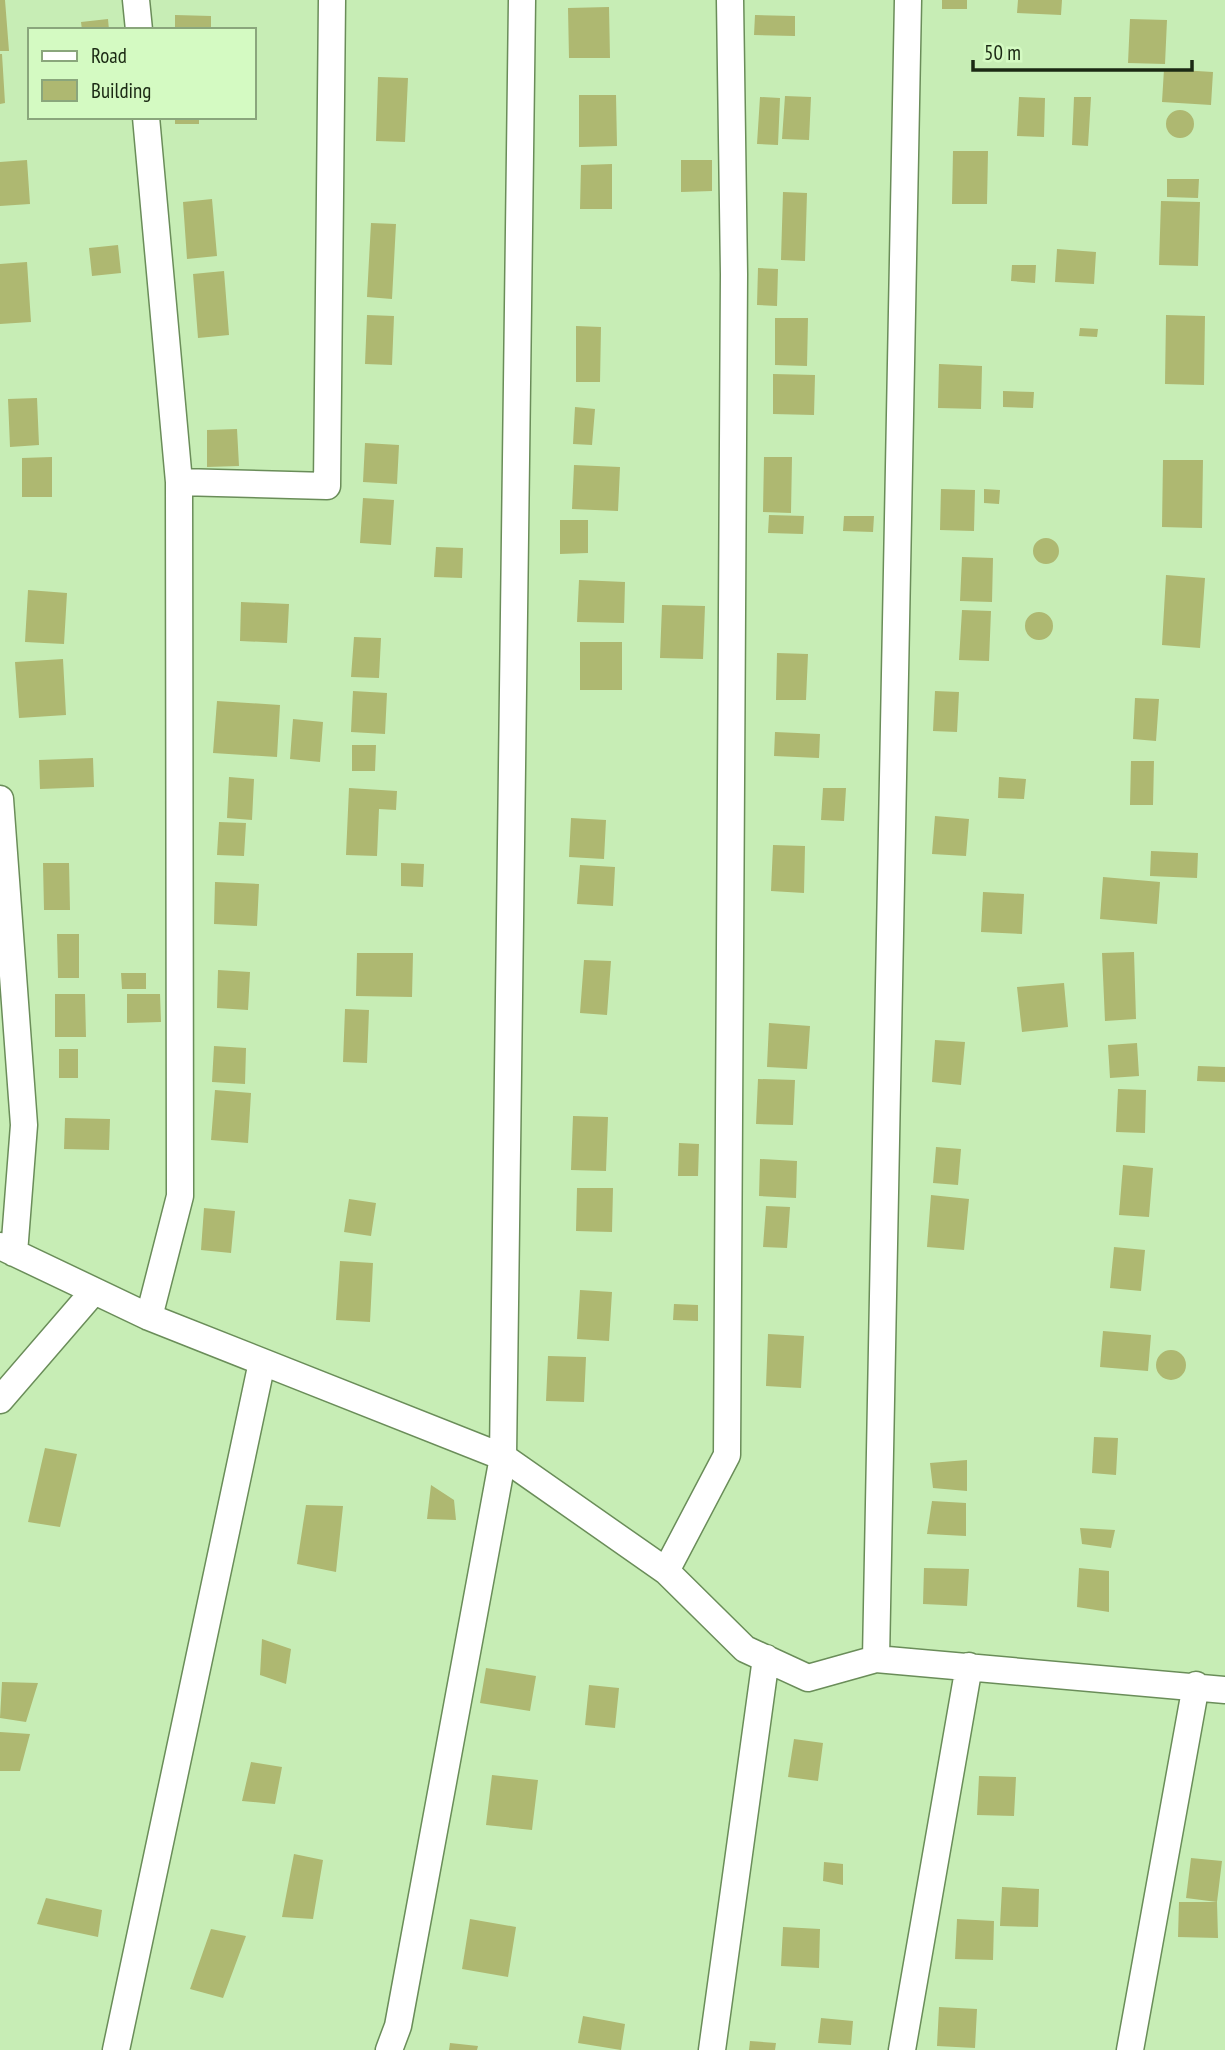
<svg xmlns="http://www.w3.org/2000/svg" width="1225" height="2050" font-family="'PT Sans Narrow',sans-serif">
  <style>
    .building { fill: #aeb871 }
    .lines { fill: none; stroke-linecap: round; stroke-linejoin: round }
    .minor-casing { stroke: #6a8d59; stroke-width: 29 }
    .minor { stroke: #fff; stroke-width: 26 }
  </style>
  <rect width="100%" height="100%" fill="#c7edb5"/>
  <path class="building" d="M 0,0 L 5,0 L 9,51 L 0,51 Z
    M 942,0 L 967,0 L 967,9 L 942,9 Z
    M 1018,0 L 1062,0 L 1061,15 L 1017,13 Z
    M 609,7 L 610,58 L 569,58 L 568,8 Z
    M 175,15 L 211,16 L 211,30 L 175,30 Z
    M 755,15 L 795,16 L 795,36 L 754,35 Z
    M 108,19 L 109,30 L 82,30 L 81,22 Z
    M 1130,19 L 1167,20 L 1165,64 L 1128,63 Z
    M 0,54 L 2,54 L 5,103 L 0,104 Z
    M 1164,69 L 1213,72 L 1211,105 L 1162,102 Z
    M 378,77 L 408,78 L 405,142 L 376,141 Z
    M 579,95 L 616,95 L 617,146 L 579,147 Z
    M 785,96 L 811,97 L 809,140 L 782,139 Z
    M 760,97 L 780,98 L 778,145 L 757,144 Z
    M 1019,97 L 1045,98 L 1044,137 L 1017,136 Z
    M 1074,97 L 1091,97 L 1088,146 L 1072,145 Z
    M1166 124a14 14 0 1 1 28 0a14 14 0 1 1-28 0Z
    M 175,117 L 199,117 L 199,124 L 175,124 Z
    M 953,151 L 988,151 L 987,204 L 952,204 Z
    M 27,160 L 30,204 L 0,206 L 0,162 Z
    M 681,160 L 712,160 L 712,191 L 681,192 Z
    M 612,164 L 612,209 L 580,209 L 581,165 Z
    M 1167,179 L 1199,179 L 1198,198 L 1167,197 Z
    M 783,192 L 807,193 L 805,261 L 781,260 Z
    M 212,199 L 217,256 L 187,259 L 183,202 Z
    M 1161,201 L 1200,202 L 1198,266 L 1159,265 Z
    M 371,223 L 396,224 L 392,299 L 367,297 Z
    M 118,245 L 121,273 L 92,276 L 89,248 Z
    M 1057,249 L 1096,252 L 1094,284 L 1055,282 Z
    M 27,262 L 31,322 L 0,324 L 0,264 Z
    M 1012,265 L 1036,265 L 1035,283 L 1011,281 Z
    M 758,268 L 778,269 L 777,306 L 757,305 Z
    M 224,271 L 229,335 L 198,338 L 193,274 Z
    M 367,315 L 394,316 L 392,365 L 365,364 Z
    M 1166,315 L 1205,316 L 1204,385 L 1165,384 Z
    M 775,318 L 808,318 L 807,366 L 775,365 Z
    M 576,326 L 601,327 L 600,382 L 576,382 Z
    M 1080,328 L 1098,329 L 1097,337 L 1079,336 Z
    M 939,364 L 982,366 L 981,409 L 938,408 Z
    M 773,374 L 815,375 L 814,415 L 773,414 Z
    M 1003,391 L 1034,392 L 1033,408 L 1003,407 Z
    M 37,398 L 39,445 L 10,447 L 8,399 Z
    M 575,407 L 595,409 L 592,445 L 573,444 Z
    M 237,429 L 239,466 L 207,467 L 207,430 Z
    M 365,443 L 399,445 L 397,484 L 363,482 Z
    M 52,457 L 52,497 L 22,497 L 22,458 Z
    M 764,457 L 792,457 L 791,513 L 763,512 Z
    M 1163,460 L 1203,460 L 1202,528 L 1162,527 Z
    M 574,465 L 620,467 L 618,511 L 572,509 Z
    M 941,489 L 975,490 L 974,531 L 940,530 Z
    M 984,489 L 1000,490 L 999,504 L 984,503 Z
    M 363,498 L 394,500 L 391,545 L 360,543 Z
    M 769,515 L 804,516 L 803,534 L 768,533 Z
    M 844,516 L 874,516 L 873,532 L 843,531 Z
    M 560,520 L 588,520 L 588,553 L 560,554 Z
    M1033 551a13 13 0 1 1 26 0a13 13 0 1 1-26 0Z
    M 436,547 L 463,548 L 462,578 L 434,577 Z
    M 962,557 L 993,558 L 992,602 L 960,601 Z
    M 1166,575 L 1205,578 L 1200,648 L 1162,645 Z
    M 579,580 L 625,582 L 624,623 L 577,622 Z
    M 28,590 L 67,593 L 64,644 L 25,642 Z
    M 241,602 L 289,604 L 287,643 L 240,641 Z
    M 662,605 L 705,606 L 703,659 L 660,658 Z
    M 962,610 L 991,611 L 989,661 L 959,660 Z
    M1025 626a14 14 0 1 1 28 0a14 14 0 1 1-28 0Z
    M 354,637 L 381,638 L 379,678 L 351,677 Z
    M 580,642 L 622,642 L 622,690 L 580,690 Z
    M 777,653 L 808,654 L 806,700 L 776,700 Z
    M 63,659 L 66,715 L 19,718 L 15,662 Z
    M 353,691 L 387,693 L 385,734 L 351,732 Z
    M 935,691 L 959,692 L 957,732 L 933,731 Z
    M 1135,698 L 1159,699 L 1156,741 L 1133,739 Z
    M 217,701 L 280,705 L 277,757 L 213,753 Z
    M 293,719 L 323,722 L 320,762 L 290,759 Z
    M 775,732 L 820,734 L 819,758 L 774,756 Z
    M 352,745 L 376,745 L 375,771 L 352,771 Z
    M 93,758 L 94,787 L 40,789 L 39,760 Z
    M 1131,761 L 1154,761 L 1153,805 L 1130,805 Z
    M 229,777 L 254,779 L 252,820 L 227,818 Z
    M 999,777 L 1026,779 L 1024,799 L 998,798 Z
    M 349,788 L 397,791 L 396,810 L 379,809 L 377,856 L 346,855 Z
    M 823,788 L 846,788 L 844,821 L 821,820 Z
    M 935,816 L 969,819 L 966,856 L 932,854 Z
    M 571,818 L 606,820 L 604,859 L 569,857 Z
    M 219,822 L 246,823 L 244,856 L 217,855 Z
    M 773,845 L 805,846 L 804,893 L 771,891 Z
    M 1151,851 L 1198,853 L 1197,878 L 1150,876 Z
    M 43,863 L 69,863 L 70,910 L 44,910 Z
    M 401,863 L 424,864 L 423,887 L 401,886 Z
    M 580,865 L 615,867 L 613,906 L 577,904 Z
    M 1103,877 L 1160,882 L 1157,924 L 1100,919 Z
    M 215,882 L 259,884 L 257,926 L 214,924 Z
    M 983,892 L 1024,894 L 1022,934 L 981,932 Z
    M 57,934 L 79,934 L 79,978 L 58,978 Z
    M 1134,952 L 1136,1019 L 1105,1021 L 1102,953 Z
    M 357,953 L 413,953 L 412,997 L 356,996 Z
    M 584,960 L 611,961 L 607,1015 L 580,1013 Z
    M 218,970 L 250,972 L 248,1010 L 217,1008 Z
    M 121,973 L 146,973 L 146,989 L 122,989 Z
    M 1064,983 L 1068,1027 L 1022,1032 L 1017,987 Z
    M 55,994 L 85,994 L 86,1037 L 55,1037 Z
    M 127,994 L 160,994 L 161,1022 L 127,1023 Z
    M 345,1009 L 369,1010 L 367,1063 L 343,1062 Z
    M 769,1023 L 810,1026 L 807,1069 L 767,1067 Z
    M 935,1040 L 965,1042 L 961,1085 L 932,1082 Z
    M 1137,1043 L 1139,1076 L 1110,1078 L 1108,1045 Z
    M 214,1046 L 246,1048 L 245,1084 L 212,1082 Z
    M 59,1049 L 78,1049 L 78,1078 L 59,1078 Z
    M 1198,1066 L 1225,1067 L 1225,1082 L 1197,1081 Z
    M 758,1079 L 795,1080 L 793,1125 L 756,1124 Z
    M 1118,1089 L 1146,1090 L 1145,1133 L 1116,1132 Z
    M 215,1090 L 251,1093 L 248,1143 L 211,1140 Z
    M 573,1116 L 608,1117 L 606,1171 L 571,1170 Z
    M 65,1118 L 110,1119 L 109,1150 L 64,1149 Z
    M 679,1143 L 699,1144 L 698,1176 L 678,1176 Z
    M 936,1147 L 961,1149 L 958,1185 L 933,1183 Z
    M 760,1159 L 797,1161 L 796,1198 L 759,1196 Z
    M 1123,1165 L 1153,1168 L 1149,1217 L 1119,1215 Z
    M 577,1188 L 613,1188 L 612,1232 L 576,1231 Z
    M 931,1195 L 969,1199 L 964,1250 L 927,1247 Z
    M 349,1199 L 376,1203 L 371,1236 L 344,1232 Z
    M 766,1206 L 790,1207 L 787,1248 L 763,1247 Z
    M 204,1208 L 235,1211 L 231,1253 L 201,1250 Z
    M 1114,1247 L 1145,1250 L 1141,1291 L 1110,1288 Z
    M 340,1261 L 373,1263 L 370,1322 L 336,1320 Z
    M 580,1290 L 612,1292 L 609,1341 L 577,1339 Z
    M 674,1304 L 698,1305 L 698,1321 L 673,1320 Z
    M 1103,1331 L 1151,1335 L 1148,1371 L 1100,1367 Z
    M 768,1334 L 804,1336 L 801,1388 L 766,1386 Z
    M1156 1365a15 15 0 1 1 30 0a15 15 0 1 1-30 0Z
    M 548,1356 L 586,1357 L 584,1402 L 546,1401 Z
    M 1094,1437 L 1118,1438 L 1116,1475 L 1092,1473 Z
    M 45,1448 L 77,1454 L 60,1527 L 28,1522 Z
    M 967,1460 L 967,1491 L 933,1488 L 930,1463 Z
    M 431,1485 L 454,1500 L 456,1520 L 427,1519 Z
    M 932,1501 L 966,1503 L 966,1536 L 927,1534 Z
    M 306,1505 L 343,1506 L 336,1572 L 297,1564 Z
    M 1080,1528 L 1115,1530 L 1111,1548 L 1082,1544 Z
    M 924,1568 L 969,1569 L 967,1606 L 923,1604 Z
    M 1079,1568 L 1109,1571 L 1109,1612 L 1077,1607 Z
    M 262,1639 L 291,1649 L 286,1684 L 260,1675 Z
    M 486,1668 L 536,1676 L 530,1711 L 480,1703 Z
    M 2,1682 L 38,1683 L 26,1722 L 0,1718 Z
    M 589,1685 L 619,1688 L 615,1728 L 585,1725 Z
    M 0,1732 L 30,1734 L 20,1771 L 0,1771 Z
    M 794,1739 L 823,1743 L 818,1781 L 788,1777 Z
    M 251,1762 L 282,1767 L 275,1804 L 242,1801 Z
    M 492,1775 L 538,1780 L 532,1830 L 486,1825 Z
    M 979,1776 L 1016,1777 L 1014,1816 L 977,1815 Z
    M 294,1854 L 323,1860 L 313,1919 L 282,1917 Z
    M 1191,1858 L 1222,1861 L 1217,1902 L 1218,1938 L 1178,1937 L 1179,1902 L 1217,1902 L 1186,1898 Z
    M 824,1862 L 843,1864 L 843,1885 L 823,1881 Z
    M 1002,1887 L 1039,1889 L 1038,1927 L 1000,1926 Z
    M 46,1898 L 102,1910 L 98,1937 L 37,1924 Z
    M 470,1919 L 516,1927 L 508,1977 L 462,1969 Z
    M 957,1919 L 994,1921 L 993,1960 L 955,1959 Z
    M 783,1927 L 820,1929 L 819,1968 L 781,1966 Z
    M 211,1929 L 246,1936 L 223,1998 L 190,1989 Z
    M 939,2007 L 977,2009 L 975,2048 L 937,2046 Z
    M 583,2016 L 625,2024 L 621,2050 L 578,2043 Z
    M 821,2018 L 853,2021 L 851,2045 L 818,2043 Z
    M 750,2041 L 776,2043 L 775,2050 L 749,2050 Z
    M 450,2043 L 478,2046 L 477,2050 L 449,2050 Z"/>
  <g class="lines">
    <g class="minor-casing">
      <path id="minor" d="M 136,0 L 139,30
        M 146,117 L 179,482 L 180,1196 L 149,1317
        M 179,482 L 327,486 L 332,0
        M 0,799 L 24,1125 L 14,1253
        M 0,1246 L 149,1317 L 503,1457 L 666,1571 L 745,1649 L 808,1678 L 876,1659 L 1225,1690
        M 0,1400 L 94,1291
        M 666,1571 L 727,1455 L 734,274 L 730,0
        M 876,1659 L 908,0
        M 116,2050 L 262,1362
        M 389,2050 L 398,2026 L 503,1457 L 522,0
        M 712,2050 L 766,1658
        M 902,2050 L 969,1666
        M 1130,2050 L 1196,1685"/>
    </g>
    <use href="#minor" class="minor"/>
  </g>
  <rect x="28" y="28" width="228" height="91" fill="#d4fac2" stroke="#8aa67c" stroke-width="2"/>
  <rect x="42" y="51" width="35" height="10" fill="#ffffff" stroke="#8aa67c" stroke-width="2"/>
  <text x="91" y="63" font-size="21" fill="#1b2914">Road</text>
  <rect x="42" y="80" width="35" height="21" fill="#aeb871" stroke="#8aa67c" stroke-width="2"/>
  <text x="91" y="98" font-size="21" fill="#1b2914">Building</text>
  <path d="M973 60v10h219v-10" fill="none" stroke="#1b2914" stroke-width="3.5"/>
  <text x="984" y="60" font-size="21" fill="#1b2914" stroke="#d4fac2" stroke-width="5" paint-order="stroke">50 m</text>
</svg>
